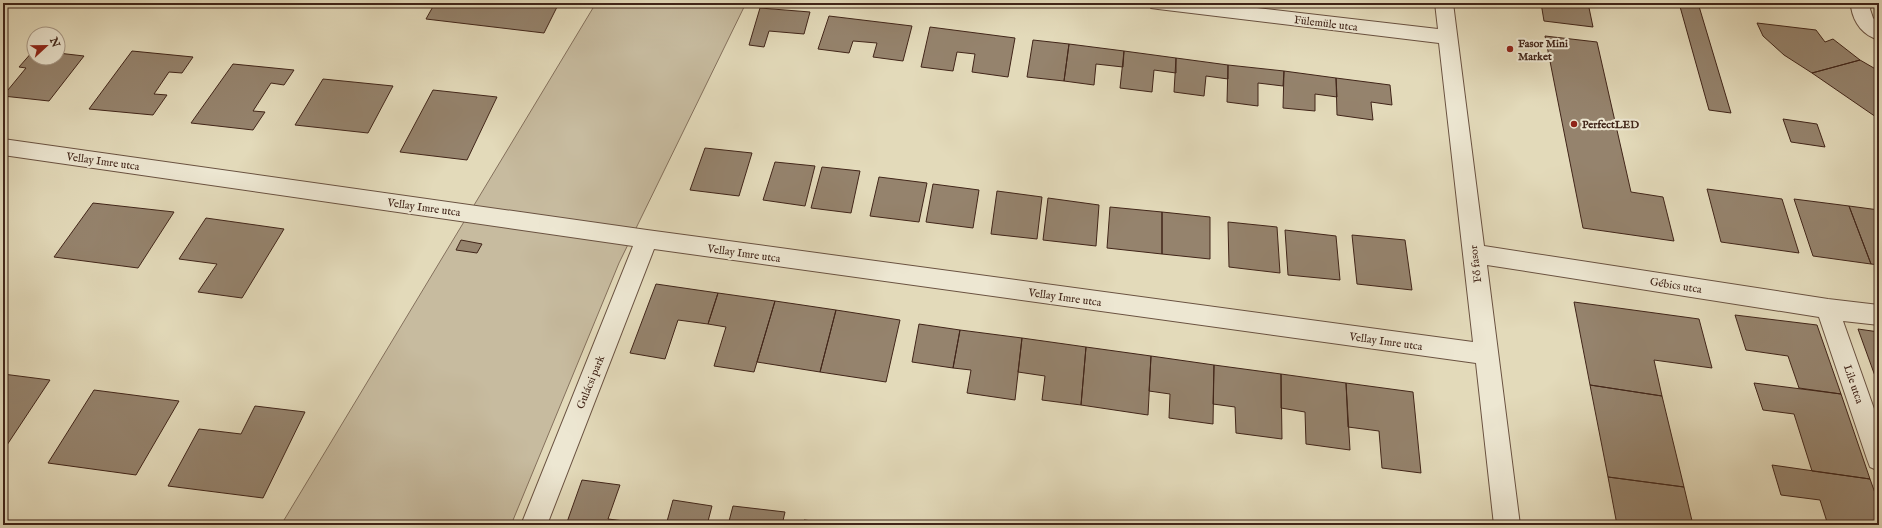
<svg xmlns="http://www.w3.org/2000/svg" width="1882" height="528" font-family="'IM FELL English',serif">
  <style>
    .green { fill: #c7bb9f; stroke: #84705c }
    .building { fill: #95836d; stroke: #412519 }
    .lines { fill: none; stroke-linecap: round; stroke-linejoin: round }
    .minor-casing { stroke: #6a5241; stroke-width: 2 }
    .minor { fill: #ede7d2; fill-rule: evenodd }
    .poi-dot { fill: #8f2418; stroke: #ede7d2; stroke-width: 1.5 }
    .labels { text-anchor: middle; stroke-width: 4; stroke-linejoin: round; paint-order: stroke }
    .street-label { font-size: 11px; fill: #412519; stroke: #ede7d2 }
    .poi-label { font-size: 11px; font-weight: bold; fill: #412519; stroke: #ede7d2; text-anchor: start }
  </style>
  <rect width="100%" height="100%" fill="#e3daba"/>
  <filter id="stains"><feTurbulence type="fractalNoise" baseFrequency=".005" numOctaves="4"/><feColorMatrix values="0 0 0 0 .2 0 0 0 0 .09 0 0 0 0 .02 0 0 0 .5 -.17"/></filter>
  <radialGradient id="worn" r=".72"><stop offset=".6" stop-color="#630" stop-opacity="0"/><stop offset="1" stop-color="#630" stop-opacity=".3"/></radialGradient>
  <path class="green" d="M 596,3 L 746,3 L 619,263 L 511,525 L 281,525 Z"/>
  <path class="building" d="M 344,3 L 371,3 L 369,6 Z
    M 435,3 L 559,3 L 544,33 L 426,19 Z
    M 1541,3 L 1588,3 L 1593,27 L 1544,21 Z
    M 1679,3 L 1698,3 L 1731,113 L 1709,110 Z
    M 760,8 L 810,12 L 804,34 L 769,31 L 764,47 L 749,45 Z
    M 829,16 L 912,26 L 903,61 L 873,57 L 877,43 L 853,41 L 849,53 L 818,49 Z
    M 1757,23 L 1816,30 L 1825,42 L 1833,39 L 1860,60 L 1812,73 L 1784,55 L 1763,36 Z
    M 930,27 L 1015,38 L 1008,77 L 972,72 L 975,54 L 957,52 L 953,71 L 921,67 Z
    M 1545,36 L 1597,42 L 1631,192 L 1663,197 L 1674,241 L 1583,228 Z
    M 1033,40 L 1069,44 L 1064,81 L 1027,77 Z
    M 1069,44 L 1124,51 L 1123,67 L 1096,64 L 1094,85 L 1064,81 Z
    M 33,51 L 34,58 L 58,58 L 58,53 L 84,56 L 49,101 L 3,96 L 26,68 L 19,67 Z
    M 132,51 L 193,57 L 182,73 L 169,72 L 154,94 L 167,95 L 153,115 L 89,109 Z
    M 1124,51 L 1176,58 L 1176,73 L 1154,70 L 1152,92 L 1120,88 Z
    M 1176,58 L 1228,65 L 1228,79 L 1206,76 L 1204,96 L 1174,92 Z
    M 1860,60 L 1879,71 L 1879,112 L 1876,117 L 1812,73 Z
    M 233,64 L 294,70 L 284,85 L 271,83 L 253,111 L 265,112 L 253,130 L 191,123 Z
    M 1228,65 L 1284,71 L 1283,86 L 1258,83 L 1258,106 L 1227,102 Z
    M 1284,71 L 1336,78 L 1337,97 L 1315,94 L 1315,111 L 1283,108 Z
    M 1336,78 L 1390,85 L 1392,105 L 1371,102 L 1373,120 L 1337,115 Z
    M 323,79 L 393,86 L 368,133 L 295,125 Z
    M 433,90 L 497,97 L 467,160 L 400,152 Z
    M 1783,119 L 1817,124 L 1825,147 L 1791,142 Z
    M 705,148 L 752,153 L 739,196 L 690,190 Z
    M 775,162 L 815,166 L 805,206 L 763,200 Z
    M 822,167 L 860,171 L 851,213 L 811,208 Z
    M 879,177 L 927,183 L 919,222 L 870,216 Z
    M 933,184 L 979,190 L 973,228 L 926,222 Z
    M 1707,189 L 1782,199 L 1799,253 L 1721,242 Z
    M 997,191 L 1042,197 L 1037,239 L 991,234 Z
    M 1048,198 L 1099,205 L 1096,246 L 1043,240 Z
    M 1794,199 L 1849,206 L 1871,264 L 1813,256 Z
    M 93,203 L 174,212 L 138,268 L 54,257 Z
    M 1849,206 L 1879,210 L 1879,265 L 1871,264 Z
    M 1110,207 L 1162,212 L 1162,254 L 1107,248 Z
    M 1162,212 L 1210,217 L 1210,259 L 1162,254 Z
    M 206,218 L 284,229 L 242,298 L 198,292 L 217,264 L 179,259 Z
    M 1228,222 L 1277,227 L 1280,273 L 1229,267 Z
    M 1285,230 L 1336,236 L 1340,280 L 1288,275 Z
    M 1352,235 L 1405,240 L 1412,290 L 1357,284 Z
    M 461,240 L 482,244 L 477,253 L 456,250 Z
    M 656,284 L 718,293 L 708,324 L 678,320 L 665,359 L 630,353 Z
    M 718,293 L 775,301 L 754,372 L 714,366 L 726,327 L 708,324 Z
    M 775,301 L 836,310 L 820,372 L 757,362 Z
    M 1574,302 L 1699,319 L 1712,368 L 1654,360 L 1662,396 L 1590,385 Z
    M 836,310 L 900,320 L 886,382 L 820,372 Z
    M 1735,315 L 1817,325 L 1841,394 L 1799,388 L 1788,356 L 1746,350 Z
    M 919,324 L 960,330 L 953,368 L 912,362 Z
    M 1858,329 L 1879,332 L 1879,387 Z
    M 960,330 L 1022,338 L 1015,400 L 967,393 L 971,370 L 953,368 Z
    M 1022,338 L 1086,347 L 1081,405 L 1042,400 L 1045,376 L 1018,372 Z
    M 1086,347 L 1151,356 L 1148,415 L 1081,405 Z
    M 1151,356 L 1214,365 L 1213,424 L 1169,418 L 1170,394 L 1149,391 Z
    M 1214,365 L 1281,374 L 1282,439 L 1236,433 L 1235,407 L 1213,404 Z
    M 3,374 L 50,380 L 3,451 Z
    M 1281,374 L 1346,383 L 1350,450 L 1306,444 L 1305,412 L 1281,408 Z
    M 1346,383 L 1413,392 L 1421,473 L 1382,468 L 1379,431 L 1348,427 Z
    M 1754,383 L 1841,394 L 1870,479 L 1812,471 L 1794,414 L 1763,410 Z
    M 1590,385 L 1662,396 L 1684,487 L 1608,477 Z
    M 94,390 L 179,401 L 136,475 L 48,463 Z
    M 255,406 L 305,412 L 263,498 L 168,486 L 199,429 L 241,434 Z
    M 1772,465 L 1870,479 L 1879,504 L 1879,525 L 1828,525 L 1820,500 L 1781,495 Z
    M 1608,477 L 1684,487 L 1693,525 L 1617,525 Z
    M 582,480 L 620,485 L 608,519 L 641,523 L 641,525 L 566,525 Z
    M 673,500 L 712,506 L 707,525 L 666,525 Z
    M 733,506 L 785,512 L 782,525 L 728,525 Z
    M 804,520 L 848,525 L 803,525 Z"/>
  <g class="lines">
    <g class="minor-casing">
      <path id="minor" d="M 1149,3 L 1214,3 L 1438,29 L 1435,3 L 1453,3 L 1484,246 L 1828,299 L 1879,305 L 1879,325 L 1843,321 L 1879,423 L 1879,471 L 1870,467 L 1867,459 L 1819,317 L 1487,265 L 1520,525 L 1494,525 L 1476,363 L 654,249 L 547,525 L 521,525 L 633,246 L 3,155 L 3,139 L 647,230 L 1473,342 L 1439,43 L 1158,9 L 1151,8 Z
        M 1853,3 L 1873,3 L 1870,9 L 1873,18 L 1879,24 L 1879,40 C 1863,35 1854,24 1851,7 Z"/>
    </g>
    <use href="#minor" class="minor"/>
  </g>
  <g class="poi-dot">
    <circle cx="1510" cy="49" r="4"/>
    <circle cx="1574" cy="124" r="4"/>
  </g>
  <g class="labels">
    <g class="street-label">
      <text transform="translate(1326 23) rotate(7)" y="4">Fülemüle utca</text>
      <text transform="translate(103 161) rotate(8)" y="4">Vellay Imre utca</text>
      <text transform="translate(424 207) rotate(8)" y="4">Vellay Imre utca</text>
      <text transform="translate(744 253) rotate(8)" y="4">Vellay Imre utca</text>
      <text transform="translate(1475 264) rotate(-97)" y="4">Fő fasor</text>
      <text transform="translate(1676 285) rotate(9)" y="4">Gébics utca</text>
      <text transform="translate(1065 297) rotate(8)" y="4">Vellay Imre utca</text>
      <text transform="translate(1386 341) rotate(8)" y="4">Vellay Imre utca</text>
      <text transform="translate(590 382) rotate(-68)" y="4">Gulácsi park</text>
      <text transform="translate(1854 384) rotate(71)" y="4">Lile utca</text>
    </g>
    <g class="poi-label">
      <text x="1518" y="47">Fasor Mini<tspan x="1518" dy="13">Market</tspan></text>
      <text x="1582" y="128">PerfectLED</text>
    </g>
  </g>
  <rect width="1882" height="528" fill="none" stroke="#e3daba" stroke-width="16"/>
  <rect x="4" y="4" width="1874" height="520" fill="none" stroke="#412519" stroke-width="2"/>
  <rect x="8" y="8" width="1866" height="512" fill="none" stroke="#412519"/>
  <g transform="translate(46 46) rotate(68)"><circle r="19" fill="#ede7d2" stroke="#a89988"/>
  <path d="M0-3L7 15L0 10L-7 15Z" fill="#8f2418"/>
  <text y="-6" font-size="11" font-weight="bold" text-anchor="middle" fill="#412519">N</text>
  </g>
  <rect width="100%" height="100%" filter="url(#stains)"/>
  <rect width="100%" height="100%" fill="url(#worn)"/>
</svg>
